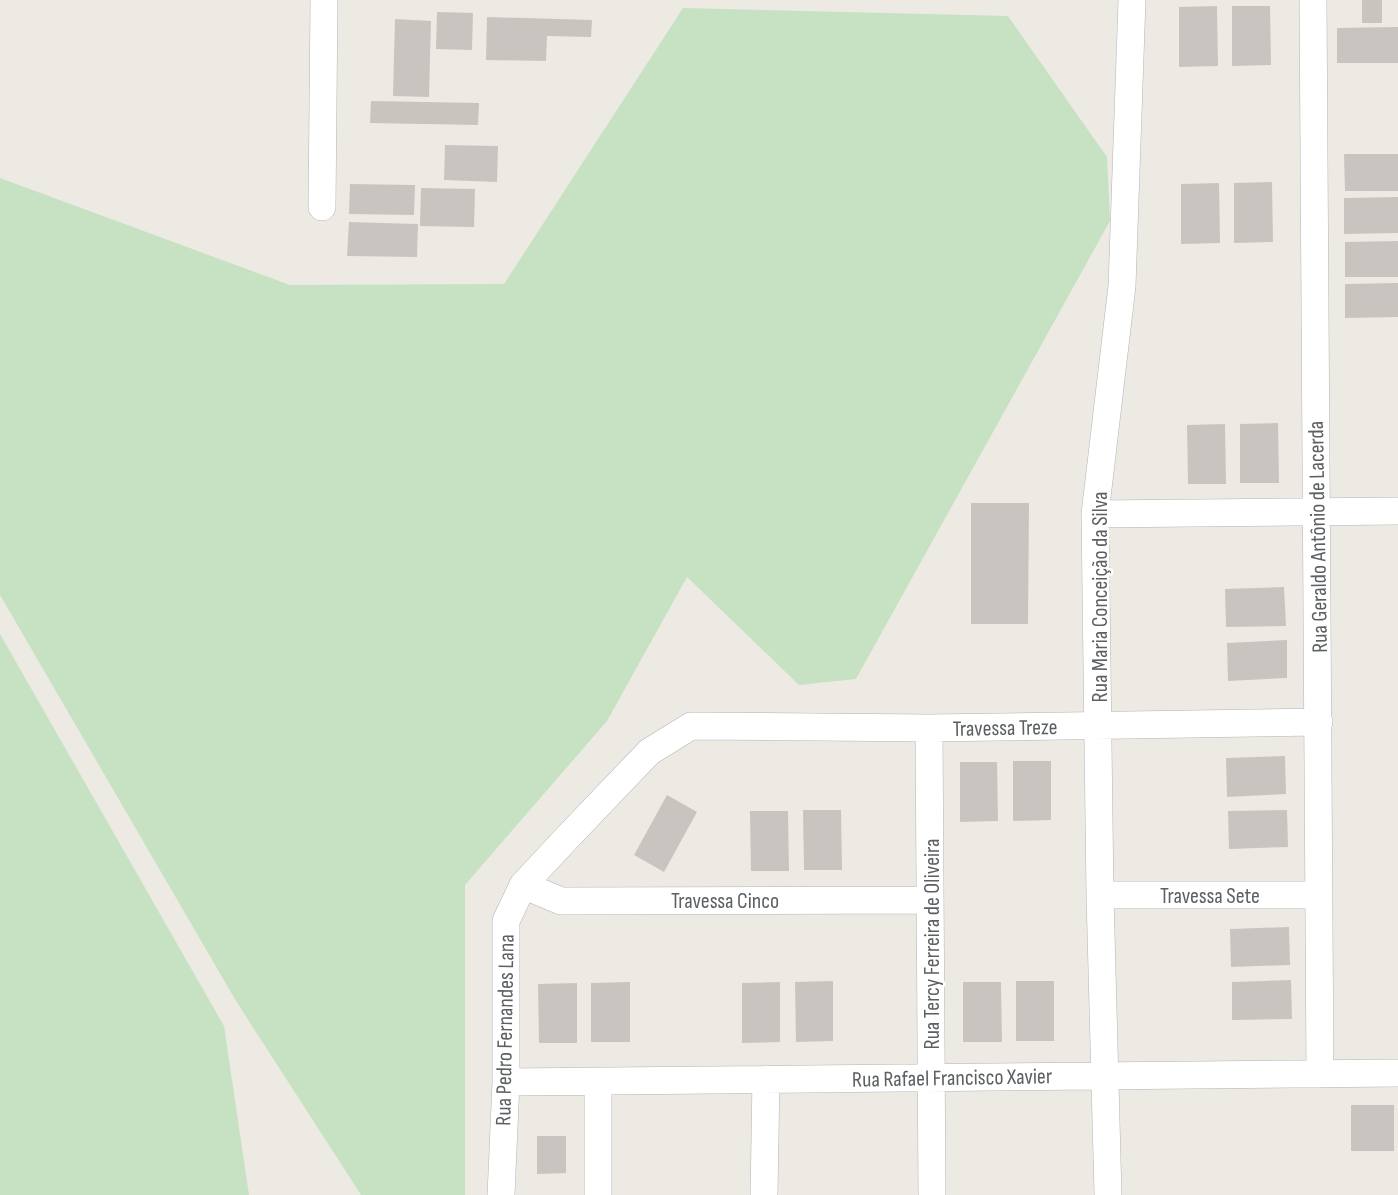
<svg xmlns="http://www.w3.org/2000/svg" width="1398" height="1195" font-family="'Sofia Sans Condensed',sans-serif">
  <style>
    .green { fill: #c6e2c2 }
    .building { fill: #c8c5c0 }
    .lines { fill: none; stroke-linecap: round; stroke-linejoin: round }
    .minor-casing { stroke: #b1b4b8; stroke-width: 28 }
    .minor { stroke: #fff; stroke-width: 27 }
    .labels { text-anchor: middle; stroke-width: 5; stroke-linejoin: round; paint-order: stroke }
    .street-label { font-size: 22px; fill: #5c6063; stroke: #fff }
  </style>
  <rect width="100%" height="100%" fill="#edeae4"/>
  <path class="green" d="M 683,8 L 1008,16 L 1107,157 L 1110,221 L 856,679 L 799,685 L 687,577 L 607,721 L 465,885 L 465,1195 L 361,1195 L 236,1001 L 0,595 L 0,178 L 290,285 L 504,284 Z
    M 0,634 L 224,1026 L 249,1195 L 0,1195 Z"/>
  <path class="building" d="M 1362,0 L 1382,0 L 1382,23 L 1362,23 Z
    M 1217,6 L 1218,66 L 1179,67 L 1179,7 Z
    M 1232,6 L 1270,6 L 1271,65 L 1232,66 Z
    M 437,12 L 473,13 L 472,50 L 436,49 Z
    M 487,17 L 592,20 L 591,37 L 547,36 L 546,61 L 486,60 Z
    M 395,19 L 431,21 L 429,97 L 393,96 Z
    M 1398,27 L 1398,63 L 1337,63 L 1337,28 Z
    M 371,101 L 479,103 L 478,125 L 370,123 Z
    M 445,145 L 498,146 L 497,182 L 444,180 Z
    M 1344,154 L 1398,154 L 1398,191 L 1345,191 Z
    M 1272,182 L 1273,242 L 1234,243 L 1234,183 Z
    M 1219,183 L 1220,243 L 1181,244 L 1181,184 Z
    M 350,184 L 415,185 L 414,215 L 349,214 Z
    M 421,188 L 475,189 L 474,227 L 420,226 Z
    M 1398,197 L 1398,233 L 1344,234 L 1344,198 Z
    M 349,222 L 418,224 L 417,257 L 347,256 Z
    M 1398,241 L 1398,277 L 1345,277 L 1345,242 Z
    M 1398,283 L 1398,317 L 1345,318 L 1345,284 Z
    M 1278,423 L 1279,483 L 1240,483 L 1240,424 Z
    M 1225,424 L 1226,484 L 1188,484 L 1187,425 Z
    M 971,503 L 1029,503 L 1028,624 L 971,624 Z
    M 1284,587 L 1286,626 L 1226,627 L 1225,589 Z
    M 1287,640 L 1287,678 L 1228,681 L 1227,643 Z
    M 1285,756 L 1286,794 L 1227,797 L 1226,758 Z
    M 1013,761 L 1051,761 L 1051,820 L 1013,821 Z
    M 960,762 L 997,762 L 998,821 L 960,822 Z
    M 667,795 L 697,812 L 664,872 L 634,855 Z
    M 803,810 L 841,810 L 842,870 L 804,870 Z
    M 1287,810 L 1288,847 L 1229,849 L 1228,811 Z
    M 750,811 L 788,811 L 789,871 L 751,871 Z
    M 1289,927 L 1290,965 L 1231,967 L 1230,929 Z
    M 1291,980 L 1292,1019 L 1232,1020 L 1232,982 Z
    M 833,981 L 833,1041 L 796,1042 L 795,982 Z
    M 1016,981 L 1054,981 L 1054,1041 L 1016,1041 Z
    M 630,982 L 630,1042 L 591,1042 L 591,983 Z
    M 780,982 L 780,1042 L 742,1043 L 742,983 Z
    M 963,982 L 1001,982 L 1002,1042 L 963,1042 Z
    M 577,983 L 577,1043 L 539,1043 L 538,984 Z
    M 1351,1105 L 1394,1105 L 1394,1151 L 1351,1151 Z
    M 537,1136 L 566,1136 L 566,1173 L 537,1174 Z"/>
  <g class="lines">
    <g class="minor-casing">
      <path id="minor" d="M 1313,0 L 1320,1074
        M 322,207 L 324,0
        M 1095,514 L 1398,511
        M 929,728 L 932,1195
        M 523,885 L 561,901 L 930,900
        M 1100,895 L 1319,895
        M 506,1082 L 1398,1073
        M 598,1083 L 598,1195
        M 501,1195 L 506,1082 L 506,921 L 523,885 L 564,841 L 649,752 L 691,726 L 929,728 L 1319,722
        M 764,1195 L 766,1079
        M 1108,1195 L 1100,895 L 1095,514 L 1122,286 L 1132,0"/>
    </g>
    <use href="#minor" class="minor"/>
  </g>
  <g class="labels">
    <g class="street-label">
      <text transform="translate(1317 537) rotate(-91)" y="8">Rua Geraldo Antônio de Lacerda</text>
      <text transform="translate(1099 597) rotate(-90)" y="8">Rua Maria Conceição da Silva</text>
      <text transform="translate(1005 727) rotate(-1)" y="8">Travessa Treze</text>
      <text x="1210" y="903">Travessa Sete</text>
      <text x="725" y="908">Travessa Cinco</text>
      <text transform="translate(931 944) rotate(-90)" y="8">Rua Tercy Ferreira de Oliveira</text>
      <text transform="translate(504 1030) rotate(-89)" y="8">Rua Pedro Fernandes Lana</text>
      <text transform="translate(952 1077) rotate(-1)" y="8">Rua Rafael Francisco Xavier</text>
    </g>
  </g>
</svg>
